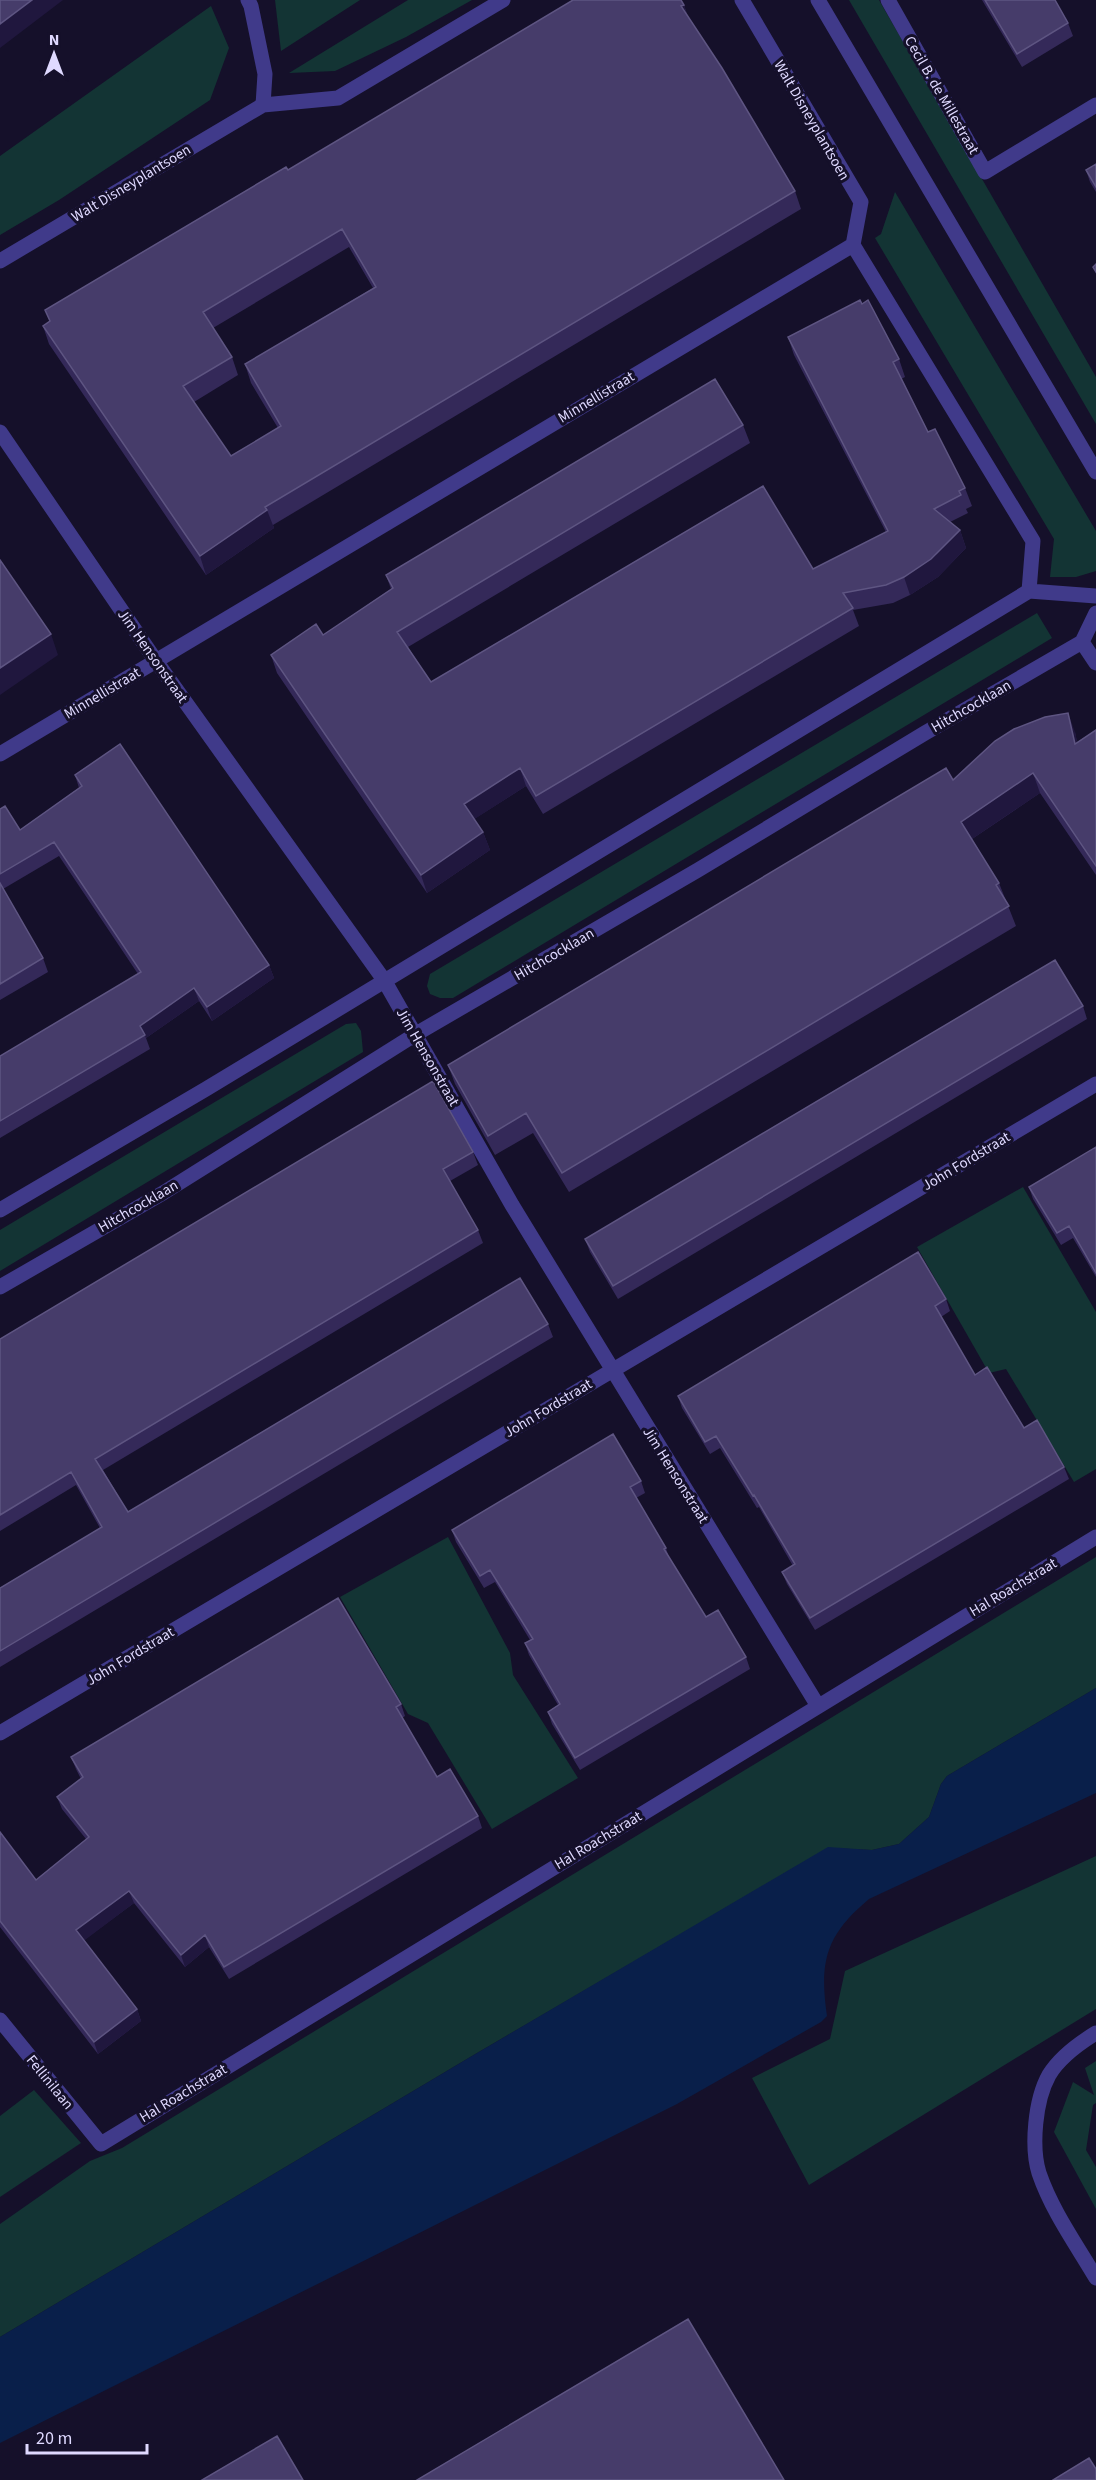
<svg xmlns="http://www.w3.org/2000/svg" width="1096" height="2480" font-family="'Source Sans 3',sans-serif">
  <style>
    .green { fill: #133434 }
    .water { fill: #091f4a }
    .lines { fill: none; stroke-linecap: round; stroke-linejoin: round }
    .minor { stroke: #403a8a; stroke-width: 15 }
    .wall { fill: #342959; fill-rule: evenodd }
    .shaded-wall { fill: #20173e }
    .building { fill: #463c6a; stroke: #5e5582; stroke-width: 1.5; fill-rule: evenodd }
    .labels { text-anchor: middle; stroke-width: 6; stroke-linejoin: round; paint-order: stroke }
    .street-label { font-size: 15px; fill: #dfd9ff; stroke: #15102a }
  </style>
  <rect width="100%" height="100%" fill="#15102a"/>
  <path class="green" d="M 275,0 L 360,0 L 281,51 Z
    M 408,0 L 472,0 L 406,37 L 335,71 L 289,73 Z
    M 849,0 L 879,0 L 1096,377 L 1096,424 Z
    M 211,6 L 229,48 L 210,100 L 59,200 L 0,235 L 0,156 Z
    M 895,192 L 1096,531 L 1096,571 L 1076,577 L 1050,577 L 1054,539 L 875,238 L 881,234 Z
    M 1037,613 L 1052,638 L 453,998 L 440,998 L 430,994 L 427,986 L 430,974 Z
    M 356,1023 L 361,1031 L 363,1052 L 0,1271 L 0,1230 L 346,1024 Z
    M 1023,1187 L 1096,1312 L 1096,1469 L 1074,1482 L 1006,1369 L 989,1373 L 917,1247 Z
    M 448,1537 L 510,1653 L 513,1675 L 578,1778 L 492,1829 L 428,1723 L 408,1714 L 340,1597 Z
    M 1096,1557 L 1096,1688 L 947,1776 L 941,1784 L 929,1817 L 899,1844 L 872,1850 L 828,1848 L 472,2056 L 0,2337 L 0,2224 L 90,2161 L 122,2148 Z
    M 1096,1856 L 1096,2009 L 809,2185 L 752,2078 L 830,2039 L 845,1971 Z
    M 1096,2061 L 1096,2103 L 1093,2105 L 1086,2150 L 1096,2167 L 1096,2209 L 1054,2132 L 1073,2082 L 1094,2095 L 1085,2068 Z
    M 34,2090 L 81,2143 L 0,2197 L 0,2116 Z"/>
  <path class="water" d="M 1096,1688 L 1096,1793 L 869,1899 C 826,1935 819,1961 827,2016 L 821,2022 L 677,2104 L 0,2443 L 0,2337 L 472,2056 L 828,1847 L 872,1850 L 899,1844 L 929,1817 L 941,1784 L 947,1776 Z"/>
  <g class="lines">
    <path class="minor" d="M 248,0 L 251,6 L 265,74 L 263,105
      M 742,0 L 861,202 L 853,245
      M 818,0 L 1096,472
      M 888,0 L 985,172 L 1096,105
      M 0,261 L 263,105 L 338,98 L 503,0
      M 0,432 L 156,661 L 384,980 L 512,1205 L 818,1706
      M 1082,642 L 1096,663
      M 0,754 L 853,245 L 1033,541 L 1029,591
      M 0,1210 L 206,1089 L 1029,591 L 1096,596
      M 0,1287 L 163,1193 L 416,1034 L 698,870 L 925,733 L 1082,642 L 1096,613
      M 0,1733 L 1096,1084
      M 0,2020 L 101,2144 L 1096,1537
      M 1096,2033 C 1078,2044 1060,2057 1049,2075 C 1035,2100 1031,2147 1039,2173 C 1052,2211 1076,2244 1096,2278"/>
  </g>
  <path class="wall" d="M 982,0 L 1055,0 L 1068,23 L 1073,36 L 1022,67 Z
    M 684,5 L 688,17 L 795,191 L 801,209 L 273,525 L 274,528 L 206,575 L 49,344 L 43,326 L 288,170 ZM 349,247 L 373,288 L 245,364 L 251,383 L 278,428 L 231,456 L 194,402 L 238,375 L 232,357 L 213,328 Z
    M 1096,164 L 1096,192 L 1090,182 L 1086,170 Z
    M 788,337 L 899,359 L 905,377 L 901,379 L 928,432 L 965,488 L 972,506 L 966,509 L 968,513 L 950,522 L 960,530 L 966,548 L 938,577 L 910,595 L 893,603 L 853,610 L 859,626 L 543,814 L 526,786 L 474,819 L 483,832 L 490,850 L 427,893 L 277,673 L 271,655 L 323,635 L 391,589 L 386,575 L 743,425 L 750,443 L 408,647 L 431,682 L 813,569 L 886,532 L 794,355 Z
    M 1096,730 L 1096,875 L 1040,793 L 972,839 L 999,883 L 1016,926 L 569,1192 L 533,1133 L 495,1155 L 455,1084 L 448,1065 L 953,780 L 1075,732 L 1077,742 Z
    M 75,775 L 269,965 L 274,978 L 212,1021 L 199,1001 L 146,1038 L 150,1049 L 0,1138 L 0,1056 L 138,974 L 59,856 L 3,889 L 43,958 L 48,972 L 0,1000 L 0,809 L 20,830 L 79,788 Z
    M 1083,1006 L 1087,1019 L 618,1299 L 590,1252 L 585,1239 Z
    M 1096,1147 L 1096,1277 L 1073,1238 L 1061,1245 L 1033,1199 L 1029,1187 Z
    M 473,1152 L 478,1165 L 450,1181 L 478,1230 L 483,1243 L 103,1470 L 128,1512 L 548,1324 L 553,1337 L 0,1667 L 0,1588 L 100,1528 L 76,1485 L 0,1531 L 0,1339 Z
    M 946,1299 L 950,1311 L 941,1317 L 975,1375 L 1024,1428 L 1064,1467 L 1069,1479 L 815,1630 L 787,1584 L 782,1572 L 793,1566 L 759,1507 L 757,1508 L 720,1448 L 710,1454 L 682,1408 L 678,1396 Z
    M 641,1481 L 645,1493 L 636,1498 L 666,1548 L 669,1558 L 706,1617 L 746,1657 L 750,1669 L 580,1770 L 552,1724 L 548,1712 L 558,1705 L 529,1655 L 525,1643 L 530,1640 L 495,1582 L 484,1588 L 456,1542 L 452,1530 Z
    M 401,1704 L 405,1716 L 402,1718 L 437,1777 L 478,1816 L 482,1828 L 229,1979 L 209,1947 L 185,1967 L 134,1903 L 84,1940 L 137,2009 L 141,2021 L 98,2054 L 0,1927 L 0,1832 L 36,1880 L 86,1839 L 62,1809 L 57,1797 L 81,1779 L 76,1769 L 71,1757 Z"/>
  <path class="shaded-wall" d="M 32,0 L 63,0 L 0,48 L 0,24 Z
    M 684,5 L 690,23 L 681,6 Z
    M 267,510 L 274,528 L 206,575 L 200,556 Z
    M 960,530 L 966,548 L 938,577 L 910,595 L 904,577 Z
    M 51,634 L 58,655 L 0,695 L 0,668 Z
    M 1068,713 L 1075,732 L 1082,764 L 1075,744 Z
    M 520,768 L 526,786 L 470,822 L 464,804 Z
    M 1033,773 L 1040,793 L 969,841 L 961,822 Z
    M 483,832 L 490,850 L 427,893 L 421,875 Z
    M 269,965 L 274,978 L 212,1021 L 207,1007 Z
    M 194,988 L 199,1001 L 146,1038 L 140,1026 Z
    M 129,1891 L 134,1903 L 81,1943 L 76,1930 Z
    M 205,1935 L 209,1947 L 185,1967 L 181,1955 Z
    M 137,2009 L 141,2021 L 98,2054 L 94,2042 Z"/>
  <path class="building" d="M 0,0 L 32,0 L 0,24 Z
    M 573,0 L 681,0 L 684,5 L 681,6 L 722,68 L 795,191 L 265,507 L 267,510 L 200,556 L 43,326 L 50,321 L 45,310 L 286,167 L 288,170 ZM 342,229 L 376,287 L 245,364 L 281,426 L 231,456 L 183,386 L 232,357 L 203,312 Z
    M 985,0 L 1055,0 L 1068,23 L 1017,54 Z
    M 1096,164 L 1096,187 L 1086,170 Z
    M 1096,264 L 1096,272 L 1093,267 Z
    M 860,300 L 862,304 L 868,300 L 899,359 L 893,362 L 928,432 L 935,429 L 965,488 L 959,491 L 961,495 L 934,509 L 960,530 L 931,559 L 904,577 L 886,585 L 843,593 L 853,608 L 536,796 L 520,768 L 464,804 L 483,832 L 421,875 L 271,655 L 316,624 L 323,635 L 393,588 L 386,575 L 715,379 L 743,425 L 397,632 L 431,682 L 763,486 L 813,569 L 888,531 L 788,337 Z
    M 0,560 L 51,634 L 0,668 Z
    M 1068,713 L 1075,744 L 1096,730 L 1096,866 L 1033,773 L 961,822 L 999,883 L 996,885 L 1009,906 L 562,1173 L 526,1113 L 488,1136 L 448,1065 L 946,768 L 953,780 L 995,741 L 1014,729 L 1045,717 Z
    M 120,744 L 269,965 L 207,1007 L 194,988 L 140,1026 L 145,1035 L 0,1121 L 0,1056 L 141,972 L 54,842 L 0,874 L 0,809 L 5,806 L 20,830 L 82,786 L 75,775 Z
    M 0,883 L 43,958 L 0,984 Z
    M 1055,960 L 1083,1006 L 613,1286 L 585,1239 Z
    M 433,1081 L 473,1152 L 443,1169 L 478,1230 L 95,1459 L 128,1512 L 520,1278 L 548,1324 L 0,1651 L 0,1588 L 102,1527 L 71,1472 L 0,1515 L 0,1339 Z
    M 1096,1147 L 1096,1273 L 1069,1226 L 1057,1233 L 1029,1187 Z
    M 918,1252 L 946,1299 L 935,1306 L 975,1375 L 987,1367 L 1024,1428 L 1037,1420 L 1064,1467 L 810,1618 L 782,1572 L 795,1564 L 754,1495 L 753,1496 L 716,1436 L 705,1442 L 678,1396 Z
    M 613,1434 L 641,1481 L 630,1487 L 666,1548 L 664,1549 L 706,1617 L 718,1610 L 746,1657 L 575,1758 L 548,1712 L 560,1704 L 525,1643 L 533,1639 L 490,1570 L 480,1576 L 452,1530 Z
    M 338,1598 L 401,1704 L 396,1707 L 437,1777 L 450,1769 L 478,1816 L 224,1967 L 205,1935 L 181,1955 L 129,1891 L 76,1930 L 137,2009 L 94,2042 L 0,1921 L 0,1832 L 36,1880 L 89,1837 L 57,1797 L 83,1777 L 71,1757 Z
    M 688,2319 L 784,2480 L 417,2480 Z
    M 277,2436 L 303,2480 L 202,2480 Z
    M 1089,2458 L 1096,2469 L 1096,2480 L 1053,2480 Z"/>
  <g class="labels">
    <g class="street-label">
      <text transform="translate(942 95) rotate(60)" y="5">Cecil B. de Millestraat</text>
      <text transform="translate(812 120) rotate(60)" y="5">Walt Disneyplantsoen</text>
      <text transform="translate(131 183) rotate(-31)" y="5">Walt Disneyplantsoen</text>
      <text transform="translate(596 397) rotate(-31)" y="5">Minnellistraat</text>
      <text transform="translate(153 656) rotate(55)" y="5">Jim Hensonstraat</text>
      <text transform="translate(102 693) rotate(-31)" y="5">Minnellistraat</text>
      <text transform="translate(971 706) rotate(-30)" y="5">Hitchcocklaan</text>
      <text transform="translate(554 954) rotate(-30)" y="5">Hitchcocklaan</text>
      <text transform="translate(428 1057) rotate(60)" y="5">Jim Hensonstraat</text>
      <text transform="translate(966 1161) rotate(-31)" y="5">John Fordstraat</text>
      <text transform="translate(138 1206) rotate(-30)" y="5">Hitchcocklaan</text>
      <text transform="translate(548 1408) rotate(-31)" y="5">John Fordstraat</text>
      <text transform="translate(676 1475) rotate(58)" y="5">Jim Hensonstraat</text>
      <text transform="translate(1013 1587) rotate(-31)" y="5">Hal Roachstraat</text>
      <text transform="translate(130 1656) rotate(-31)" y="5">John Fordstraat</text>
      <text transform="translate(598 1840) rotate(-31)" y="5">Hal Roachstraat</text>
      <text transform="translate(50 2082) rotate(51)" y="5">Fellinilaan</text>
      <text transform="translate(183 2093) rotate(-31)" y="5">Hal Roachstraat</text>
    </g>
  </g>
  <g transform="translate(54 54)" stroke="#15102a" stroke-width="4.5" paint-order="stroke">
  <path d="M0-4.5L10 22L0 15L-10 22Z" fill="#dfd9ff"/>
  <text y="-9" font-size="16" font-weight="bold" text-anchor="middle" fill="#dfd9ff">N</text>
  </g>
  <path d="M27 2444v9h120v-9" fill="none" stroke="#dfd9ff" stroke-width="3"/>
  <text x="36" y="2444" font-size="18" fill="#dfd9ff" stroke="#15102a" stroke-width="4.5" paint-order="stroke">20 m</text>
</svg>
